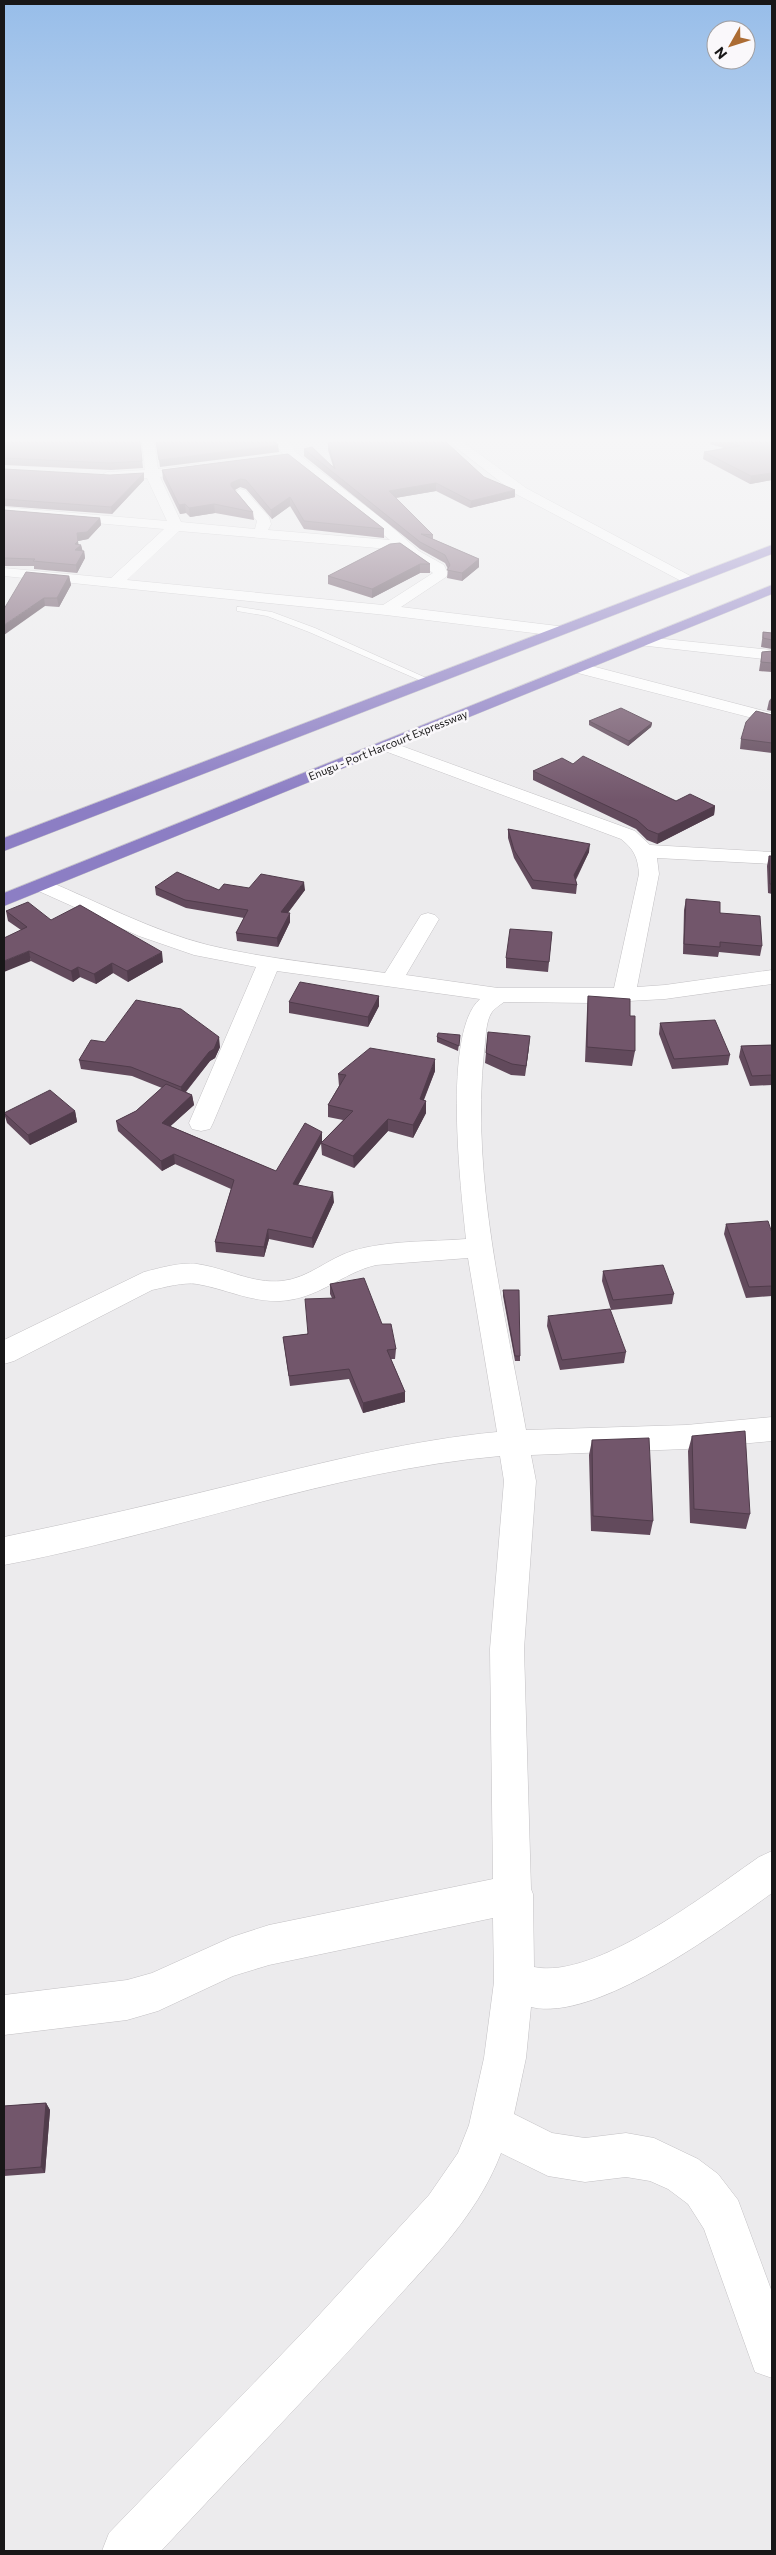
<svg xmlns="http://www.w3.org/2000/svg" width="776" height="2555" font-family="Commissioner,sans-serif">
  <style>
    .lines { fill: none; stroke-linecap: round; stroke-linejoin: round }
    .lane-casing { stroke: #c3c1c4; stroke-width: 1 }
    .street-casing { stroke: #c3c1c4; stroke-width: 1 }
    .highway-casing { stroke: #c8c7c8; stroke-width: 1 }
    .lane { fill: #fff; fill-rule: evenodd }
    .street { fill: #fff; fill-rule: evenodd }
    .highway { fill: #8c7ec4; fill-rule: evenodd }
    .wall { fill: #624a5c }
    .shaded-wall { fill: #503c4b }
    .building { fill: #72566b; stroke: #503c4b }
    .labels { text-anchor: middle; stroke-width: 5; stroke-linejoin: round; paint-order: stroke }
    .far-street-label { font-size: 11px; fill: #181718; stroke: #faf8fb }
  </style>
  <rect width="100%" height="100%" fill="#ecebed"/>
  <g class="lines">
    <g class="lane-casing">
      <path id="lane" d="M 240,607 L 272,612 L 315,628 L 433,681 L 426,683 L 309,632 L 267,616 L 237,611 L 237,607 Z"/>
    </g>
    <g class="street-casing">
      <path id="street" d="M 142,442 L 154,442 L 158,469 L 199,464 L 206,468 L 199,472 L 160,477 L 181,522 L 255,529 L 257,521 L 233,493 L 240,489 L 245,490 L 269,517 L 271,524 L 268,530 L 390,540 L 287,459 L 274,442 L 287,442 L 297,453 L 385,521 L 419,551 L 444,565 L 448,574 L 446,577 L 401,607 L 558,626 L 566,631 L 558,636 L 386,615 L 4,576 L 4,568 L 111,578 L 164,529 L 4,515 L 4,507 L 167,521 L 147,478 L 107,480 L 100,476 L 107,472 L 145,470 ZM 179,531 L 401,550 L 433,573 L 383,605 L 127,580 Z
        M 449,442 L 463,442 L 526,488 L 698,580 L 690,585 L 685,583 L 516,494 Z
        M 645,637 L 772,650 L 772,660 L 639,645 L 637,642 L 639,639 Z
        M 580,663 L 772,713 L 772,723 L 574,672 L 572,668 Z
        M 388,741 L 635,831 L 650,845 L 772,852 L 772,864 L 657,858 L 659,874 L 637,987 L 665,985 L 772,970 L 772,984 L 665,999 L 592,1003 L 504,1002 C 500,1005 495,1008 492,1012 C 485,1022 486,1040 484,1052 C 471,1178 504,1307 526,1430 L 686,1425 L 772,1417 L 772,1441 L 686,1449 L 531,1455 L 536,1481 L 524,1649 L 531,1889 L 533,1894 L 534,1967 C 596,1980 708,1892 759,1857 L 772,1851 L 772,1893 C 721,1930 595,2023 531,2007 L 526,2058 L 514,2114 L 552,2133 L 585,2138 L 626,2133 L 654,2138 L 698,2159 L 718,2174 L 738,2200 L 772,2292 L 772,2378 L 755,2372 L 704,2229 L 688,2204 L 668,2189 L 650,2181 L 626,2177 L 585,2182 L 548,2176 L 501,2153 C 476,2219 424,2267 378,2319 C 307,2397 233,2474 161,2551 L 102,2551 L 109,2533 L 309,2326 L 429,2195 L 458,2153 L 469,2125 L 484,2058 L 494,1982 L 493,1918 L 269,1965 L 233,1976 L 158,2011 L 127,2020 L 4,2035 L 4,1995 L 127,1980 L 152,1973 L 232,1937 L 269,1925 L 493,1879 L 490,1649 L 504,1481 L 500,1456 C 331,1471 170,1534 4,1565 L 4,1537 C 86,1520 167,1501 248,1481 C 330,1461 412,1440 497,1432 L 468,1258 L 376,1265 C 342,1273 319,1299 280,1301 C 250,1302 226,1289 197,1284 C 183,1282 166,1287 152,1290 L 14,1361 L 4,1364 L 4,1340 L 144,1272 C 160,1268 180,1262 197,1264 C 226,1268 252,1284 282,1281 C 309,1278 327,1259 352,1251 C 388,1240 429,1242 466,1239 C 461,1190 442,1032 480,999 L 277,971 L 213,1123 L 210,1129 L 201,1131 L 192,1129 L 189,1123 L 256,967 L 194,955 L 139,936 L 34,889 L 31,885 L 34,881 L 41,879 L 48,881 C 100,903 153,931 208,945 C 266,959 326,964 385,973 L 421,915 L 428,913 L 435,915 L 439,919 L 406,975 L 498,988 L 614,988 L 639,874 C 638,858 634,849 621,839 L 382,750 L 379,746 L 382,742 Z"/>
    </g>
    <g class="highway-casing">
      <path id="highway" d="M 772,545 L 772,554 L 4,851 L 4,838 Z
        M 772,585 L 772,594 L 4,906 L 4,893 Z"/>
    </g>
    <use href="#lane" class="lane"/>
    <use href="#street" class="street"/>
    <use href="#highway" class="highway"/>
  </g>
  <path class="wall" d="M 4,442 L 140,442 L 143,468 L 111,470 L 4,465 Z
    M 710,442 L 772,442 L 772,480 L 750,484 L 703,459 L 704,452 L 724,448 L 710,444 Z
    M 328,443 L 484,477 L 515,497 L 470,508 L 436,491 L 395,498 L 433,535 L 433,539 L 479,559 L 479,567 L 462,581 L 447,578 L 448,569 L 445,563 L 420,549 L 304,456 L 304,449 L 333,466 L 328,450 Z
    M 288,454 L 384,529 L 384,538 L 304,529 L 290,506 L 272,519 L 246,489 L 240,487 L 235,490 L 253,512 L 254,520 L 215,513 L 190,517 L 186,513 L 180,514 L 163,479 L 162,470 Z
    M 4,469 L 144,480 L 112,514 L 4,506 Z
    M 4,510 L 100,518 L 101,525 L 88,539 L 78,541 L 78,545 L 81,545 L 82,551 L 84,551 L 85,558 L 77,573 L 34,569 L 34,566 L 4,566 Z
    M 400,543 L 430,564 L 430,573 L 420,573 L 372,598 L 328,584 L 328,576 Z
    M 69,576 L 71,585 L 59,607 L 45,606 L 4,609 Z
    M 763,632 L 772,633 L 772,649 L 761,647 Z
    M 772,651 L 772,672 L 759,671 L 762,652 Z
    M 772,697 L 772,711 L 767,710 L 769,701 Z
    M 772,715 L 772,753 L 740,749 L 741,739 Z
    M 589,721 L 652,723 L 651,727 L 628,746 L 589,725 Z
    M 573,764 L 676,801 L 715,806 L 714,815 L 657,844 L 647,840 L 636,829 L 533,780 L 533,771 Z
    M 508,829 L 589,852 L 576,880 L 577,885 L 576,894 L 532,889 L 514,858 L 508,838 Z
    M 769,856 L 772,856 L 772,894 L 768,893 L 767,866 Z
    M 155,887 L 219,890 L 249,888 L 305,890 L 288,913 L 290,922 L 278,947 L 237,941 L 236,933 L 244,918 L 186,908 L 156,895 Z
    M 686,899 L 720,913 L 762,946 L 760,956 L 719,952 L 718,957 L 683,954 L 684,910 Z
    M 6,911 L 51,920 L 163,962 L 128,982 L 113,973 L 96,984 L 80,977 L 73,982 L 31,961 L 21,930 L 8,921 Z
    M 552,932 L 548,972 L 506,968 L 506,958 Z
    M 379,996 L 379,1006 L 368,1027 L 289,1013 L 289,1002 Z
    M 588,996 L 630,1016 L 635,1051 L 632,1066 L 585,1062 L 587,1010 Z
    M 660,1023 L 730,1055 L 728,1065 L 672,1069 L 659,1034 Z
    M 488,1032 L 529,1047 L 525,1076 L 511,1075 L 485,1063 Z
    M 460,1035 L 458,1051 L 437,1042 L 437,1037 Z
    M 105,1042 L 220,1047 L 215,1058 L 210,1061 L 186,1092 L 192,1095 L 194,1105 L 170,1126 L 276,1171 L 322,1132 L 322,1142 L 343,1120 L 328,1117 L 328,1105 L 339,1086 L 338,1074 L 435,1071 L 424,1100 L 426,1101 L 426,1113 L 413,1138 L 388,1131 L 354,1168 L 322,1155 L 321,1143 L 298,1185 L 334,1202 L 313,1248 L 269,1239 L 264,1257 L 216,1252 L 215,1242 L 231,1189 L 175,1164 L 162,1171 L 118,1131 L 116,1121 L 136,1111 L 162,1088 L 132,1076 L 81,1069 L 79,1060 Z
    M 772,1045 L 772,1085 L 750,1086 L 739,1057 L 741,1046 Z
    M 75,1111 L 77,1122 L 30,1145 L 7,1123 L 4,1113 Z
    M 726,1224 L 772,1233 L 772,1296 L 746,1298 L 724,1234 Z
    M 603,1271 L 674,1294 L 672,1304 L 611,1310 L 602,1281 Z
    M 330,1284 L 382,1324 L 396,1349 L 395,1359 L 391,1359 L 405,1392 L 405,1402 L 363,1413 L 349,1379 L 290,1386 L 283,1337 L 307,1334 L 332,1298 L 330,1294 Z
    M 503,1290 L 520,1356 L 520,1361 L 515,1361 L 503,1296 Z
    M 548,1316 L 626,1352 L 624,1363 L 560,1370 L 547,1326 Z
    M 692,1436 L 750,1514 L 746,1529 L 690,1523 L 688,1451 Z
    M 592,1440 L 653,1521 L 650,1535 L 591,1531 L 589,1455 Z
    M 46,2103 L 50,2110 L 45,2173 L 4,2176 L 4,2106 Z"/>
  <path class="shaded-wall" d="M 278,445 L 279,452 L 160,467 L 159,460 Z
    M 144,473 L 144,480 L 112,514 L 111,507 Z
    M 772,473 L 772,480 L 750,484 L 751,476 Z
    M 240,479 L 240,487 L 232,491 L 231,486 L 231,483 Z
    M 436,483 L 436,491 L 389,499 L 389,491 Z
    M 515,490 L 515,497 L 470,508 L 471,501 Z
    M 290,497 L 290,506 L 272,519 L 271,510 Z
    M 185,504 L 186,513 L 180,514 L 179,505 Z
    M 214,504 L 215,513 L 190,517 L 189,508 Z
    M 100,518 L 101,525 L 88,539 L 78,541 L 79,547 L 81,545 L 83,552 L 75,550 L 77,533 Z
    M 84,551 L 85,558 L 77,573 L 76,565 Z
    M 479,559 L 479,567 L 462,581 L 462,573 Z
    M 420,564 L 420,573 L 372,598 L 372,589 Z
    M 69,576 L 71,585 L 59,607 L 57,598 Z
    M 44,598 L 45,606 L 4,635 L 4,625 Z
    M 652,723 L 651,727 L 628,746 L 629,741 Z
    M 715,806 L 714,815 L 657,844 L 658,834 Z
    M 590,844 L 589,852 L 573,884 L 574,875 Z
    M 304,882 L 305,890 L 282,920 L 281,912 Z
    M 290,913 L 290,922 L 278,947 L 277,938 Z
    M 29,951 L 31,961 L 4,972 L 4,961 Z
    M 162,952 L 163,962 L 128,982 L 127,971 Z
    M 112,963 L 113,973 L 96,984 L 94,974 Z
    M 78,967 L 80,977 L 73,982 L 71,971 Z
    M 379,996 L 379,1006 L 368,1027 L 368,1017 Z
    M 530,1036 L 529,1047 L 525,1076 L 526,1066 Z
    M 219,1037 L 220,1047 L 215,1058 L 210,1061 L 182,1096 L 181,1087 L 209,1052 Z
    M 435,1059 L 435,1071 L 419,1111 L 420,1099 Z
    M 192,1095 L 194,1105 L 163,1133 L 162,1123 Z
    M 426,1101 L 426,1113 L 413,1138 L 413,1125 Z
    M 75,1111 L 77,1122 L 30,1145 L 28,1135 Z
    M 388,1119 L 388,1131 L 354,1168 L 353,1156 Z
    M 322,1132 L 322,1142 L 293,1194 L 293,1184 Z
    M 174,1154 L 175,1164 L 162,1171 L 161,1161 Z
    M 333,1192 L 334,1202 L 313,1248 L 312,1238 Z
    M 268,1229 L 269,1239 L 264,1257 L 264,1247 Z
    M 405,1392 L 405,1402 L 363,1413 L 363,1403 Z
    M 46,2103 L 50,2110 L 45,2173 L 41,2167 Z"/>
  <path class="building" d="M 4,442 L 140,442 L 142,461 L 110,463 L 4,458 Z
    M 156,442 L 276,442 L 278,445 L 159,460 Z
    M 332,442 L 446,442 L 484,477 L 515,490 L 471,501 L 436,483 L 389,491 L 433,535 L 421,534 L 479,559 L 462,573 L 447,570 L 450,565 L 445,555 L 420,542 L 304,449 L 312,447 L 335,469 L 328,443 Z
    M 728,442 L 772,442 L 772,473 L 751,476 L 704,452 L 740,446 Z
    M 288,454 L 384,529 L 304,521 L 290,497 L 271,510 L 246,480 L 240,479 L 231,483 L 231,486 L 253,512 L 214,504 L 189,508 L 185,504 L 179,505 L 162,470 Z
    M 4,469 L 110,475 L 144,473 L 111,507 L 4,499 Z
    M 4,510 L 100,518 L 87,532 L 77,533 L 78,541 L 75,544 L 81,545 L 75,550 L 84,551 L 76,565 L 33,561 L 35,559 L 4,558 Z
    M 400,543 L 430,564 L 420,564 L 372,589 L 328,576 L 390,544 Z
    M 26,572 L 69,576 L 57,598 L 44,598 L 4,625 L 4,609 Z
    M 763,632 L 772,633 L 772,640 L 763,638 Z
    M 772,651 L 772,663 L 761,662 L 762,652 Z
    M 621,708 L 652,723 L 629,741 L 589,721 Z
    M 756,711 L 772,715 L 772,743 L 741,739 L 746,722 Z
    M 583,756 L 676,801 L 690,794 L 715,806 L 658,834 L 648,830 L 637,820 L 533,771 L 562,758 L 573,764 Z
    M 508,829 L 590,844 L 574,875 L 577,885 L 533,880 L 514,850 Z
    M 769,856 L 772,856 L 772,884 L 770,884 Z
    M 177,872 L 219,890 L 224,884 L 249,888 L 261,874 L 304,882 L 281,912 L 290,913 L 277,938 L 236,933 L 248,910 L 185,900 L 155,887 Z
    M 686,899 L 720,902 L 720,913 L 760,916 L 762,946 L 720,942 L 720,947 L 684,944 Z
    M 28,902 L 51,920 L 80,905 L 162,952 L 127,971 L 112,963 L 94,974 L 78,967 L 71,971 L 29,951 L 4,961 L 4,938 L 27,927 L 6,911 Z
    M 510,929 L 552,932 L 549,962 L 506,958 Z
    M 300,982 L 379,996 L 368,1017 L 289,1002 Z
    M 588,996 L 630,999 L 630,1016 L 635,1016 L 635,1051 L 587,1047 Z
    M 136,1000 L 181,1009 L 219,1037 L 214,1049 L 209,1052 L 181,1087 L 131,1067 L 79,1060 L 91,1040 L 105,1042 Z
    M 715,1020 L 730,1055 L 674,1059 L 660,1023 Z
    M 488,1032 L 530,1036 L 526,1066 L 512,1064 L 486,1053 Z
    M 438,1033 L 460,1035 L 459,1046 L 437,1037 Z
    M 772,1045 L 772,1075 L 752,1076 L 741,1046 Z
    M 370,1048 L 435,1059 L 420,1099 L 426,1101 L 413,1125 L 388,1119 L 353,1156 L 321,1143 L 353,1111 L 328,1105 L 346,1075 L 338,1074 Z
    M 166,1084 L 192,1095 L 162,1123 L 276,1171 L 305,1123 L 322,1132 L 293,1184 L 333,1192 L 312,1238 L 268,1229 L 264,1247 L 215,1242 L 234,1180 L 174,1154 L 161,1161 L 116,1121 L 136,1111 Z
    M 50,1090 L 75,1111 L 28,1135 L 4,1113 Z
    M 768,1221 L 772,1233 L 772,1286 L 749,1287 L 726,1224 Z
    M 663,1265 L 674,1294 L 613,1300 L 603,1271 Z
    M 364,1278 L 382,1324 L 391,1324 L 396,1349 L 387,1350 L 405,1392 L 363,1403 L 349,1369 L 289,1376 L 283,1337 L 308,1334 L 305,1299 L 335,1298 L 330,1284 Z
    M 503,1290 L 519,1290 L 520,1356 L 515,1356 Z
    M 610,1309 L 626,1352 L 562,1360 L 548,1316 Z
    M 745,1431 L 750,1514 L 694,1509 L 692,1436 Z
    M 649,1438 L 653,1521 L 593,1516 L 592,1440 Z
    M 46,2103 L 41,2167 L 4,2170 L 4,2106 Z"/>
  <linearGradient id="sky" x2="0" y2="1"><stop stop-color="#97bde9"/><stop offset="0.55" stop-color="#f6f6f7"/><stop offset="1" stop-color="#f6f6f7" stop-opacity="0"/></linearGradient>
  <rect width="776" height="800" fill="url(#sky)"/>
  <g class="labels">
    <g class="far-street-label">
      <text transform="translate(388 745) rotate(-22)" y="4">Enugu - Port Harcourt Expressway</text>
    </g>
  </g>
  <rect width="776" height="2555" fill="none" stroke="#181718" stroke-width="10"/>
  <g transform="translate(731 45) rotate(231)"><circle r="24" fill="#faf8fb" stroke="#a09ea0"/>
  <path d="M0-4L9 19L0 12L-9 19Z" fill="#ac6c34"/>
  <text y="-8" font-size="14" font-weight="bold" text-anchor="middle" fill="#181718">N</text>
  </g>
</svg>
